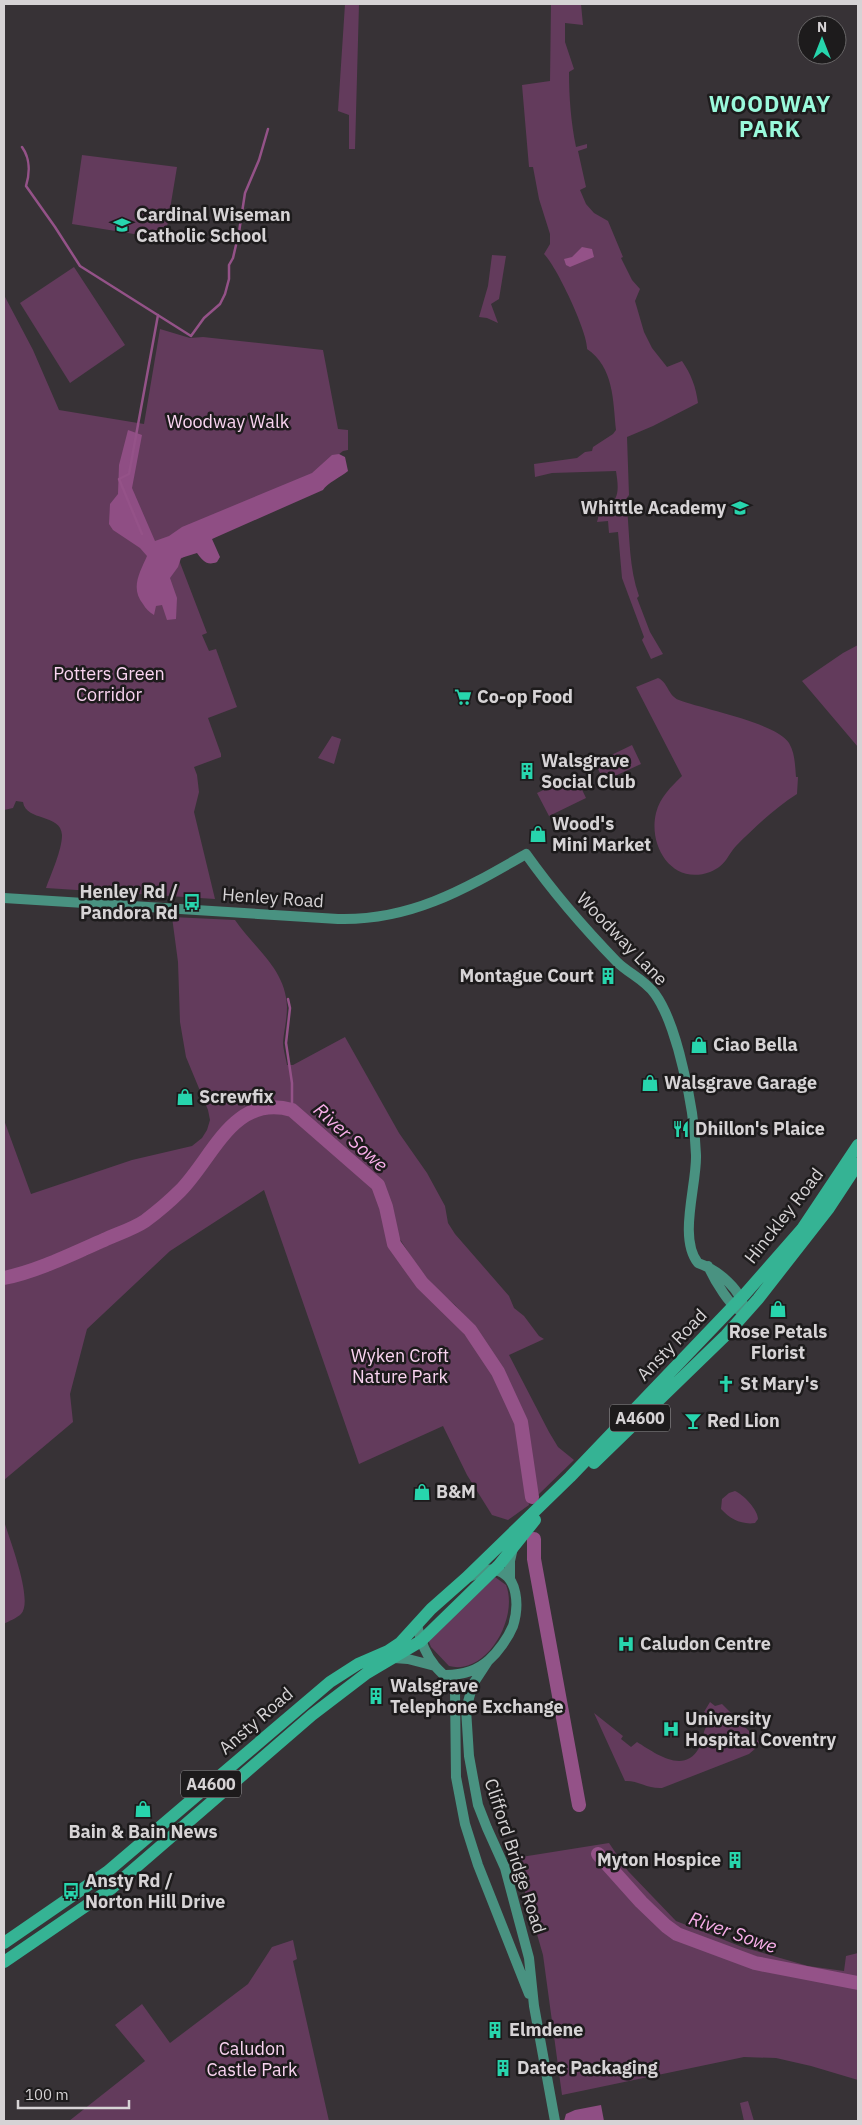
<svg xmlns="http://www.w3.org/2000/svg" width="862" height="2125" font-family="'IBM Plex Sans',sans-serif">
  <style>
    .green { fill: #633b5c }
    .forest { fill: #8f4e84 }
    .water { fill: #945288 }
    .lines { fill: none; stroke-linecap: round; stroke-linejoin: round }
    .stream { stroke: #945288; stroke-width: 2.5 }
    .river { stroke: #945288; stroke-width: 14 }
    .major { stroke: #499281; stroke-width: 10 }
    .highway { stroke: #35b394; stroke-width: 12 }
    .labels { text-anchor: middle; stroke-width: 5; stroke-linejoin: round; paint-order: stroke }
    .shield { fill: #1d1b1c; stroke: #9e9c9e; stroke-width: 1 }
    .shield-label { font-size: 16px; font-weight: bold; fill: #d6d3d5 }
    .poi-label { font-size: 18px; font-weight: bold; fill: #d6d3d5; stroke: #1d1b1c; text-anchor: start }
    .park-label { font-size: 18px; fill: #fad4f1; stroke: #1d1b1c }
    .street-label { font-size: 18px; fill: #d6d3d5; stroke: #1d1b1c }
    .water-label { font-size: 19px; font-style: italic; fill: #f8aee9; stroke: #1d1b1c }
    .district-label { font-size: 22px; font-weight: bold; letter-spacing: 1px; fill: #9afadc; stroke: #1d1b1c }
  </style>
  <rect width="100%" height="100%" fill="#373236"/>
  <path class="green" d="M 345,4 L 359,4 L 355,149 L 349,149 L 349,115 L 338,111 Z
    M 551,4 L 581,4 L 583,25 L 565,23 L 565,42 L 574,69 L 569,72 C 569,98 571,122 576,147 L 587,144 L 587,148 L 578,151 L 586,187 L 580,190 L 586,204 L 594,213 L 608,221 L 623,257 L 621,258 L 632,280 L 640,289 L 635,301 L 644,332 L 652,348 L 667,367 L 682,361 C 691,374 696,387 698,403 L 653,426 L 627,437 L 629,495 L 626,499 C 630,530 628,566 639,596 L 637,598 L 650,632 L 663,654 L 651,659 L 642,640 L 644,637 L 622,578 L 618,532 L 609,533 L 608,521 L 597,522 L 599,514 L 606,512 L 606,507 C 621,500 618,485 616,471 L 552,473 L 535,477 L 534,464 L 577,458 L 585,452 L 592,451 L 593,447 L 613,434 L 616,430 C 613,401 614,367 587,349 C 589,335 556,265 544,254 L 550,244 L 550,234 L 539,199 L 533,167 L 529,167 L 522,85 L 550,81 Z
    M 82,155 L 177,167 L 165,239 L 72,224 Z
    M 492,255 L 506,256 L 499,299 L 491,304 L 498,323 L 487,318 L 479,317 L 488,286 Z
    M 74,267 L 125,345 L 70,383 L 20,303 Z
    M 4,295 L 33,350 L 59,410 L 144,424 L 160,329 L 190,338 L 203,337 L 323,350 L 338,429 L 348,430 L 348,450 L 343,451 L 311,476 L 179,560 L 207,633 L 202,635 L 209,651 L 216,649 L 237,707 L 208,718 L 221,754 L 221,757 L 194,767 L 197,775 L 199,792 L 194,812 L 215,899 L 46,888 C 51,874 62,850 62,835 C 61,813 26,822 23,802 L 16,801 L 13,808 L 4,810 Z
    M 858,645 L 858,747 L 802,681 L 843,653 Z
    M 658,678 C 668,682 668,696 679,700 C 702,709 777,723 789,743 C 795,753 795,765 796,777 L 798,777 L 797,794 C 775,808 755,827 736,846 C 726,857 727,865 710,872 C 672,886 648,846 656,813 C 660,797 671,787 682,776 L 636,687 Z
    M 332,736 L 341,739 L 334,764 L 318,758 Z
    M 632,745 L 641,764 L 604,781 L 595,763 Z
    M 575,775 L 586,798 L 549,816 L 537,793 Z
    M 172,917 L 235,920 C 255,949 286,969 287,1007 C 287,1019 284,1031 283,1042 C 283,1049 286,1058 287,1065 L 293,1065 L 345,1037 L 399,1133 L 427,1173 L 445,1206 L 448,1223 L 455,1234 L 509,1296 L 514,1308 L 524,1316 L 539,1336 L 544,1339 L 509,1355 L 549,1432 L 558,1447 L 574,1460 L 537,1496 L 524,1422 L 510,1386 L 472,1324 L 455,1305 L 426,1280 L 391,1225 L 384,1188 L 380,1180 L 302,1113 C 243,1077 210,1153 177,1188 C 168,1198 156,1207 145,1214 C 137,1220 126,1224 118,1228 C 84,1244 40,1264 4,1272 L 4,1120 L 31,1194 L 132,1160 L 192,1146 L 202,1138 L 207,1130 L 210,1120 L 208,1110 L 186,1057 L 180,1022 L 178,962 Z
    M 281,1111 L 296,1119 L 374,1187 L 380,1199 L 392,1247 L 420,1285 L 448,1312 L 495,1375 L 518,1424 L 529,1505 L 508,1520 L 492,1515 L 467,1475 L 443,1426 L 359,1464 L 264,1190 L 170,1251 L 87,1329 L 70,1394 L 73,1422 L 4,1480 L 4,1283 L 88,1255 L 147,1225 L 189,1188 L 221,1144 L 242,1124 L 264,1112 Z
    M 735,1491 C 743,1494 758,1510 758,1519 L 755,1523 C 742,1525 730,1519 721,1509 L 722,1499 L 729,1493 Z
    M 4,1521 C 9,1538 34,1601 21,1614 C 17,1618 9,1621 4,1624 Z
    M 495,1577 L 506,1585 C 519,1617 487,1676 449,1666 L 431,1647 L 428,1640 Z
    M 710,1702 L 715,1706 L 722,1704 L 756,1738 L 759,1742 L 756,1748 L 749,1754 L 662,1788 C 648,1789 637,1780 625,1781 L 594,1713 L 623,1736 L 621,1739 L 631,1747 L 637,1742 C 655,1753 684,1775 699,1748 C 702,1742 702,1738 704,1732 C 705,1728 709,1723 712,1719 L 704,1712 Z
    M 609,1843 L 628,1871 L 676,1921 L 742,1947 L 808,1966 L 844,1971 L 846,1956 L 858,1953 L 858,2080 L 811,2066 L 776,2058 L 744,2057 L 562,2095 L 543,1955 L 515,1858 Z
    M 293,1940 L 297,1959 L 293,1961 L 329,2121 L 69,2121 L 145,2061 L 115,2025 L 142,2004 L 170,2043 L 248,1984 L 272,1947 Z
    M 748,2101 L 754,2121 L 744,2121 L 740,2103 Z"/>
  <path class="forest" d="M 128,430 L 142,435 L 132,488 L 155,541 L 169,536 L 182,527 L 312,473 L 332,455 L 339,454 L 345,457 L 348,471 C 341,477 327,483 323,490 L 212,539 L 220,557 L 217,562 C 207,566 203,561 197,553 L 181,558 L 178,567 L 170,578 L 177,598 L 176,619 L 167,620 L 162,605 L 156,606 L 154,615 C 149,612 146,609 143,604 C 130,588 140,572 147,556 L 140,548 L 113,530 L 109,524 L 110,504 L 118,494 L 119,465 Z
    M 601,2105 L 604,2121 L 564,2121 L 566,2114 L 575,2110 Z"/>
  <path class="water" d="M 582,247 L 592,249 L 594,257 L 570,267 L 566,265 L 564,259 L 572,257 Z"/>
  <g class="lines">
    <path class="stream" d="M 22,147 C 30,158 30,173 26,186 L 55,227 L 80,266 L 191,336 L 204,318 L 220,304 L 225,294 L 229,279 L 229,265 L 233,258 L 239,232 L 245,193 L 259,160 L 268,129
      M 142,534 L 119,479 L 129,474 L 158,315
      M 288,999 L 290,1008 L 286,1043 L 292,1083 L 292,1110"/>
    <path class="river" d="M 4,1278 C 38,1271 72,1254 104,1240 C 117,1234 133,1229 145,1221 C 157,1212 170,1201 180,1191 C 213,1158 233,1093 292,1110 L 378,1185 L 386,1207 L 394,1244 L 422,1283 L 470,1330 L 498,1372 L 521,1422 L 532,1497
      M 534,1539 L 534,1559 L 579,1805
      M 598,1854 L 641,1902 L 666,1926 L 677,1934 L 755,1963 L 858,1983"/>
    <path class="major" d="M 4,898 L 338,919 C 411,921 465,889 526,854 C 553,892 584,928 617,962 C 628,973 645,980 655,994 C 668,1012 678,1046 683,1068 C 690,1096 695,1127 696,1155 C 697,1185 678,1238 698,1263 C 718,1270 743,1290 745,1313 C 731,1310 714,1279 708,1266
      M 510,1579 L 510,1561 L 513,1548
      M 417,1625 C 420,1639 425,1654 435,1666 C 443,1675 450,1680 455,1691 L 456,1777 L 465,1824 L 478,1865 L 529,1994
      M 394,1658 L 408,1659 L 435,1666
      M 488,1661 L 473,1684 L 466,1709 L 469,1756 L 478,1805 L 487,1828 L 505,1868 L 529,1958 L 534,2006 L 555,2121
      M 446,1675 C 461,1675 477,1671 489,1660 C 498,1652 508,1638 513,1626 C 519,1607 519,1575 495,1570 C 486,1568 477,1574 469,1577"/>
    <path class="highway" d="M 594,1463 L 726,1335 L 758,1299 L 829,1208 L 858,1164
      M 4,1943 L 107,1872 L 330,1682 L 358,1664 L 388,1651 L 400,1643 L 431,1609 L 466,1578 L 570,1477 L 745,1294 L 802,1229 L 858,1145
      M 4,1962 L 112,1888 L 312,1715 L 367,1673 L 421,1641 L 499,1565 L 535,1520"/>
  </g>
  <defs>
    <g id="school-bare" transform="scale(1.35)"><path d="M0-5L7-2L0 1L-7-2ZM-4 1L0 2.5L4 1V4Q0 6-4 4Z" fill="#27d5ad" stroke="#1d1b1c" stroke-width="2.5" paint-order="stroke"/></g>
    <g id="supermarket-bare" transform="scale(1.35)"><path d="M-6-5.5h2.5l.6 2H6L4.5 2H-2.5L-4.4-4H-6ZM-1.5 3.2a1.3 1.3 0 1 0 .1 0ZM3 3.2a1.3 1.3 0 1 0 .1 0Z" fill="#27d5ad" stroke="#1d1b1c" stroke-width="2.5" paint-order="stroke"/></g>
    <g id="building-bare" transform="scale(1.35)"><path d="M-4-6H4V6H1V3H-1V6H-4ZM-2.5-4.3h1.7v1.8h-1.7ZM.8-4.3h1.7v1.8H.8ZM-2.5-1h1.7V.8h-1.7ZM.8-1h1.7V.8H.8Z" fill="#27d5ad" stroke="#1d1b1c" stroke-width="2.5" paint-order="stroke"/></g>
    <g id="shop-bare" transform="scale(1.35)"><path d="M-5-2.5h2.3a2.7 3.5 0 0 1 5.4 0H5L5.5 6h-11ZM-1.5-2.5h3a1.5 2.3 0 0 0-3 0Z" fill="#27d5ad" stroke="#1d1b1c" stroke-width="2.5" paint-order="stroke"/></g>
    <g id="bus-bare" transform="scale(1.35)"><path d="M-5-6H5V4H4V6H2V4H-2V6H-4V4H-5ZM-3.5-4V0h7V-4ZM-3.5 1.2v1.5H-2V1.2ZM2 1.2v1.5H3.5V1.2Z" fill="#27d5ad" stroke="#1d1b1c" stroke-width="2.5" paint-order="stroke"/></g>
    <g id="restaurant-bare" transform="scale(1.35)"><path d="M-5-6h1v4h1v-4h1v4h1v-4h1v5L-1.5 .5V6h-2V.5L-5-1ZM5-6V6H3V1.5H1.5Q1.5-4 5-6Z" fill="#27d5ad" stroke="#1d1b1c" stroke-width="2.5" paint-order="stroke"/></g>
    <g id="church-bare" transform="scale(1.35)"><path d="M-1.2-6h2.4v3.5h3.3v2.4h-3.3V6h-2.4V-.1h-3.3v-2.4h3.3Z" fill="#27d5ad" stroke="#1d1b1c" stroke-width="2.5" paint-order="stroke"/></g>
    <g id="bar-bare" transform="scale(1.35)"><path d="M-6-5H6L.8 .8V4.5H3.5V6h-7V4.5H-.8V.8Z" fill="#27d5ad" stroke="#1d1b1c" stroke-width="2.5" paint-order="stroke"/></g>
    <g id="hospital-bare" transform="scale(1.35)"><path d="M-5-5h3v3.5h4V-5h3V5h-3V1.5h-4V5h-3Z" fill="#27d5ad" stroke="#1d1b1c" stroke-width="2.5" paint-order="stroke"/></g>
  </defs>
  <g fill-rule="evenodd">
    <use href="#school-bare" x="122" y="225"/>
    <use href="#school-bare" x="740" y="508"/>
    <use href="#supermarket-bare" x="463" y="697"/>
    <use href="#building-bare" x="527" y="771"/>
    <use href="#shop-bare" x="538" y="834"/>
    <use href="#bus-bare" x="192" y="902"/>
    <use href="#building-bare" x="608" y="976"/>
    <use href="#shop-bare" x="699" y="1045"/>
    <use href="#shop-bare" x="650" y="1083"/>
    <use href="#shop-bare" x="185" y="1097"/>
    <use href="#restaurant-bare" x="681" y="1129"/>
    <use href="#shop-bare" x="778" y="1309"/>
    <use href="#church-bare" x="726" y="1384"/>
    <use href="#bar-bare" x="693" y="1421"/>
    <use href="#shop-bare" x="422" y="1492"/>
    <use href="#hospital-bare" x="626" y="1644"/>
    <use href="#building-bare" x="376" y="1696"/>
    <use href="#hospital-bare" x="671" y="1729"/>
    <use href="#shop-bare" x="143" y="1809"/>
    <use href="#building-bare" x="735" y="1860"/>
    <use href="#bus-bare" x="71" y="1891"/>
    <use href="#building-bare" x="495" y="2030"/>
    <use href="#building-bare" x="503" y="2068"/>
  </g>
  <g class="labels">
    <g class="shield">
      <rect x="610" y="1404.5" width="60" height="27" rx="4"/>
      <rect x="181" y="1770.5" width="60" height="27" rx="4"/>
    </g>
    <g class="shield-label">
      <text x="640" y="1424">A4600</text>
      <text x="211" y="1790">A4600</text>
    </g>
    <g class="poi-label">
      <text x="136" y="221">Cardinal Wiseman<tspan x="136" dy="21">Catholic School</tspan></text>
      <text x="726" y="514" text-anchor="end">Whittle Academy</text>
      <text x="477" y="703">Co-op Food</text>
      <text x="541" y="767">Walsgrave<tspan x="541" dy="21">Social Club</tspan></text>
      <text x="552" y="830">Wood's<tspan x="552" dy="21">Mini Market</tspan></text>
      <text x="178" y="898" text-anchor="end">Henley Rd /<tspan x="178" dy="21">Pandora Rd</tspan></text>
      <text x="594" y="982" text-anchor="end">Montague Court</text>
      <text x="713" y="1051">Ciao Bella</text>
      <text x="664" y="1089">Walsgrave Garage</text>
      <text x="199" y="1103">Screwfix</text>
      <text x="695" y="1135">Dhillon's Plaice</text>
      <text x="778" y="1338" text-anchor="middle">Rose Petals<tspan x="778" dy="21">Florist</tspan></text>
      <text x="740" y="1390">St Mary's</text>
      <text x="707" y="1427">Red Lion</text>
      <text x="436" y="1498">B&amp;M</text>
      <text x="640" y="1650">Caludon Centre</text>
      <text x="390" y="1692">Walsgrave<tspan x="390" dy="21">Telephone Exchange</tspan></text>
      <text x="685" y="1725">University<tspan x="685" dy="21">Hospital Coventry</tspan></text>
      <text x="143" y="1838" text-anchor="middle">Bain &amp; Bain News</text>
      <text x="721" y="1866" text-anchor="end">Myton Hospice</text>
      <text x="85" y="1887">Ansty Rd /<tspan x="85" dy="21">Norton Hill Drive</tspan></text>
      <text x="509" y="2036">Elmdene</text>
      <text x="517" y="2074">Datec Packaging</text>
    </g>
    <g class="park-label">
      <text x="228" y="428">Woodway Walk</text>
      <text x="109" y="680">Potters Green<tspan x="109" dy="21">Corridor</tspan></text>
      <text x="400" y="1362">Wyken Croft<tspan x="400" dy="21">Nature Park</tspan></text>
      <text x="252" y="2055">Caludon<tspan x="252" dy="21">Castle Park</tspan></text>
    </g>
    <g class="street-label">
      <text transform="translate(273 898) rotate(4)" y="6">Henley Road</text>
      <text transform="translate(622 939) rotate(46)" y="6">Woodway Lane</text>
      <text transform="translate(784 1216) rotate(-52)" y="6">Hinckley Road</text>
      <text transform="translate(672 1345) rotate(-46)" y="6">Ansty Road</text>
      <text transform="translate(256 1721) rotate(-41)" y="6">Ansty Road</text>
      <text transform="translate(515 1856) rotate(72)" y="6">Clifford Bridge Road</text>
    </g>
    <g class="water-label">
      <text transform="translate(351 1137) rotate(42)" y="7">River Sowe</text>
      <text transform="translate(733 1932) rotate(19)" y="7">River Sowe</text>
    </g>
    <g class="district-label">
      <text x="770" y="112">WOODWAY<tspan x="770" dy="25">PARK</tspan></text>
    </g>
  </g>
  <rect width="862" height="2125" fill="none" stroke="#d6d3d5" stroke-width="10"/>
  <g transform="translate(822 40)"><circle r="24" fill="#1d1b1c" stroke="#676566"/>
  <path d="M0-4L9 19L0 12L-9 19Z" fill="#27d5ad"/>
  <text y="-8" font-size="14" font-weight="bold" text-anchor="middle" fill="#d6d3d5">N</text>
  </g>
  <path d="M18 2100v8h111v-8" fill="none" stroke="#d6d3d5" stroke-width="2.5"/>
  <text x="25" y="2100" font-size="15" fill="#d6d3d5" stroke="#1d1b1c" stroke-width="4" paint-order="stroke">100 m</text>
</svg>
